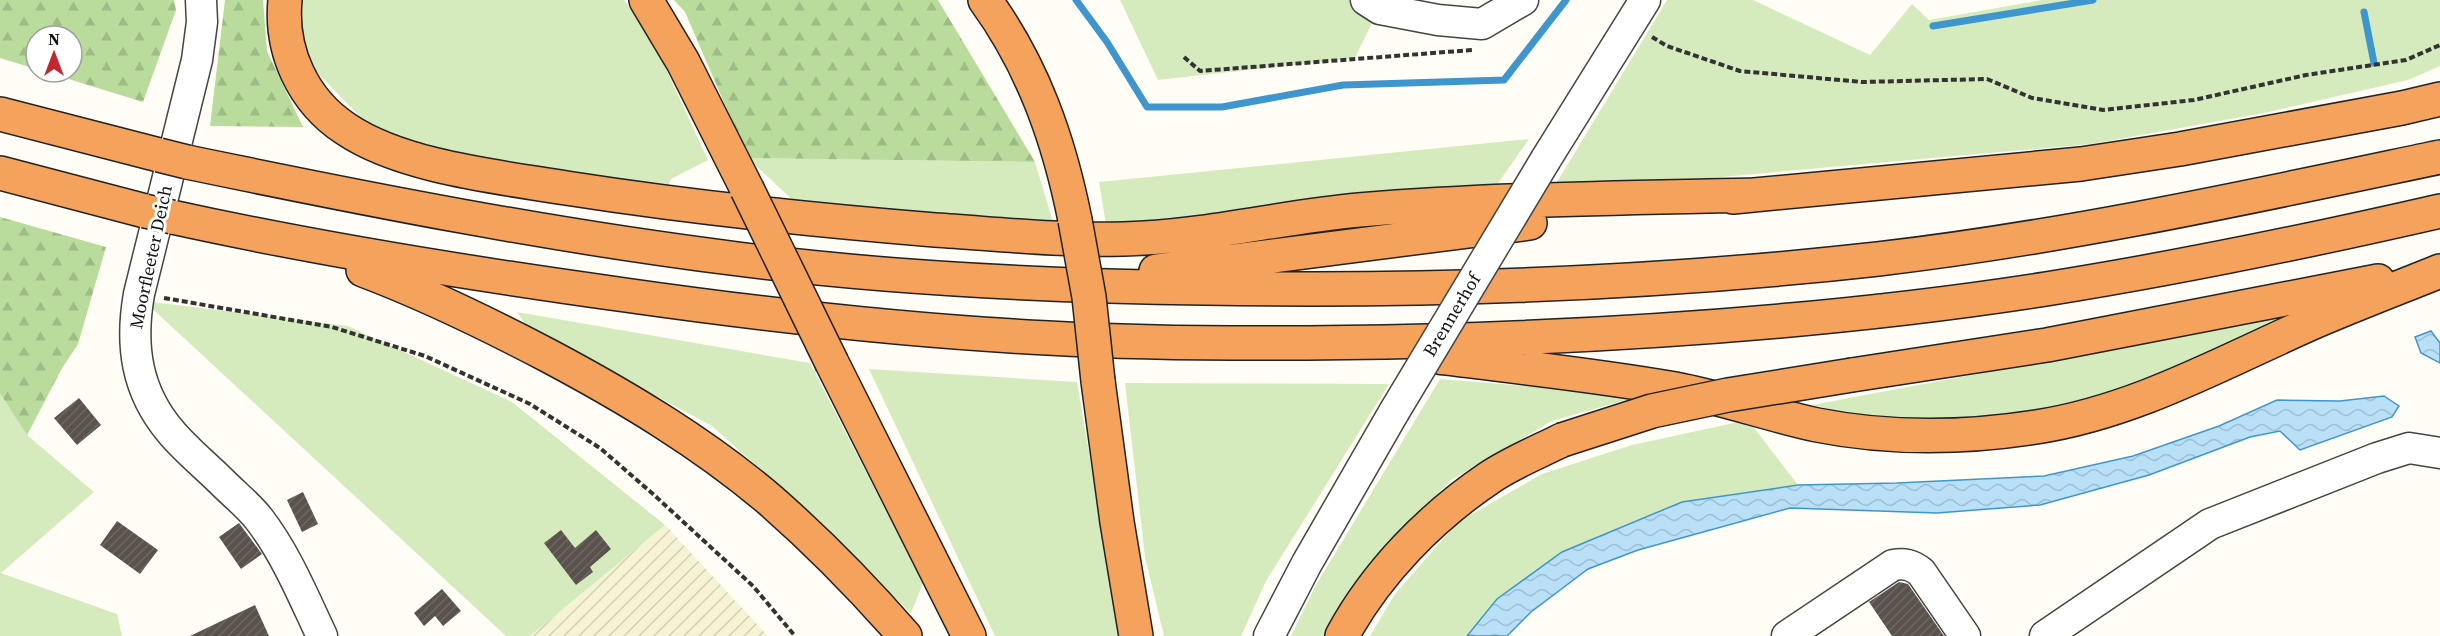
<svg xmlns="http://www.w3.org/2000/svg" width="2440" height="636" font-family="'Source Serif 4',serif">
  <style>
    .farmland { fill: url(#farmland-furrows) }
    .grass { fill: #d5ebbd }
    .forest { fill: url(#forest-firs) }
    .water { fill: url(#water-waves); stroke: #3f96cf; stroke-width: 1.5 }
    .lines { fill: none; stroke-linecap: round; stroke-linejoin: round }
    .stream { stroke: #3f96cf; stroke-width: 7 }
    .building { fill: url(#building-hatch) }
    .minor-casing { stroke: #444; stroke-width: 33 }
    .highway-casing { stroke: #222; stroke-width: 36 }
    .path { stroke: #333; stroke-width: 4; stroke-dasharray: 6 3; stroke-linecap: butt }
    .minor { stroke: #fff; stroke-width: 30 }
    .highway { stroke: #f5a25d; stroke-width: 33 }
    .minor-bridge-casing { stroke: #444; stroke-width: 33; stroke-linecap: butt }
    .highway-bridge-casing { stroke: #222; stroke-width: 36; stroke-linecap: butt }
    .minor-bridge { stroke: #fff; stroke-width: 30 }
    .highway-bridge { stroke: #f5a25d; stroke-width: 33 }
    .labels { text-anchor: middle; stroke-width: 6; stroke-linejoin: round; paint-order: stroke }
    .street-label { font-size: 18px; fill: #111; stroke: #fff }
  </style>
  <defs>
    <pattern id="farmland-furrows" width="10" height="10" patternUnits="userSpaceOnUse" patternTransform="scale(1.5)"><rect width="10" height="10" fill="#f6f3d4"/><path d="M-1 1l2-2M0 10L10 0M9 11l2-2" fill="none" stroke="#d2cfb5"/></pattern>
    <pattern id="forest-firs" width="22" height="20" patternUnits="userSpaceOnUse" patternTransform="scale(1.5)"><rect width="22" height="20" fill="#b9dc9c"/><path d="M5 1l3.5 6h-7zM16 11l3.5 6h-7z" fill="#9ebc85"/></pattern>
    <pattern id="water-waves" width="16" height="10" patternUnits="userSpaceOnUse" patternTransform="scale(1.5)"><rect width="16" height="10" fill="#b9e0f7"/><path d="M0 5q4-4 8 0t8 0" fill="none" stroke="#9ebfd3"/></pattern>
    <pattern id="building-hatch" width="6" height="6" patternUnits="userSpaceOnUse" patternTransform="scale(1.5)"><rect width="6" height="6" fill="#5a524d"/><path d="M-1 1l2-2M0 6l6-6M5 7l2-2" fill="none" stroke="#6d6662"/></pattern>
  </defs>
  <rect width="100%" height="100%" fill="#fffdf5"/>
  <path class="farmland" d="M 665,525 L 768,636 L 530,636 Z"/>
  <path class="grass" d="M 300,0 L 624,0 L 653,41 L 708,160 L 671,179 L 666,190 L 480,162 L 370,127 L 310,65 L 295,19 Z
    M 1120,0 L 1383,0 L 1355,58 L 1158,80 Z
    M 1667,0 L 1753,0 L 1870,55 L 1912,4 L 1929,20 L 2042,0 L 2440,0 L 2440,66 L 2408,80 L 2264,113 L 2091,144 L 1551,192 Z
    M 1529,139 L 1494,189 L 1107,230 L 1099,182 Z
    M 748,158 L 1035,162 L 1053,222 L 798,205 Z
    M 0,278 L 26,285 L 78,344 L 62,368 L 27,435 L 94,492 L 1,573 L 117,614 L 122,636 L 0,636 Z
    M 144,301 L 348,326 L 512,402 L 665,525 L 530,636 L 506,636 Z
    M 517,312 L 810,363 L 923,583 L 911,613 L 797,502 L 712,426 L 527,327 Z
    M 2281,317 L 2281,326 L 2107,398 L 2019,414 L 1941,422 L 1879,420 L 1812,405 Z
    M 869,369 L 1077,382 L 1120,636 L 995,636 Z
    M 1440,379 L 1614,393 L 1629,399 L 1552,421 L 1451,480 L 1395,537 L 1328,636 L 1291,636 L 1316,585 Z
    M 1125,383 L 1389,384 L 1266,581 L 1241,636 L 1164,636 L 1145,557 Z
    M 1748,420 L 1798,485 L 1682,502 L 1497,599 L 1467,636 L 1370,636 L 1395,594 L 1458,522 L 1542,474 L 1632,445 Z"/>
  <path class="forest" d="M 0,0 L 174,0 L 176,10 L 143,102 L 46,72 L 72,72 L 72,36 L 36,36 L 36,69 L 0,58 Z
    M 225,0 L 263,0 L 267,51 L 303,127 L 210,126 Z
    M 674,0 L 938,0 L 1035,162 L 748,158 L 685,12 Z
    M 0,217 L 106,247 L 78,344 L 62,368 L 27,435 L 0,393 Z"/>
  <path class="water" d="M 2431,331 L 2440,343 L 2440,363 L 2421,353 L 2415,337 Z
    M 2384,396 L 2399,406 L 2392,417 L 2300,450 L 2280,431 L 2250,437 L 2149,475 L 2040,505 L 1937,513 L 1790,508 L 1638,550 L 1588,569 L 1531,612 L 1507,636 L 1467,636 L 1497,599 L 1562,552 L 1682,502 L 1798,485 L 1897,483 L 2044,476 L 2133,456 L 2219,426 L 2277,400 L 2340,401 Z"/>
  <g class="lines">
    <path class="stream" d="M 1076,0 L 1107,42 L 1147,107 L 1222,107 L 1343,85 L 1504,80 L 1566,0
      M 2364,12 L 2374,63
      M 1933,26 L 2093,0"/>
  </g>
  <path class="building" d="M 79,398 L 101,425 L 77,445 L 54,418 Z
    M 303,492 L 318,524 L 302,532 L 287,500 Z
    M 117,521 L 158,550 L 140,574 L 100,545 Z
    M 239,523 L 262,554 L 241,569 L 219,537 Z
    M 561,530 L 575,548 L 596,530 L 611,549 L 590,567 L 593,572 L 576,585 L 544,543 Z
    M 1899,582 L 1908,584 L 1944,636 L 1892,636 L 1869,602 Z
    M 442,589 L 461,611 L 443,626 L 435,616 L 424,626 L 414,613 Z
    M 255,605 L 269,636 L 190,636 Z"/>
  <g class="lines">
    <g class="minor-casing">
      <path id="minor" d="M 201,0 L 202,22 L 197,60 L 139,294 C 130,345 136,391 171,432 C 186,450 206,466 223,483 C 235,495 249,506 259,519 C 286,554 303,596 322,636
        M 1366,0 L 1380,9 L 1438,20 L 1482,24 L 1523,0
        M 1546,159 L 1645,0
        M 1269,636 L 1307,563 L 1394,412
        M 1787,636 L 1893,565 C 1905,563 1912,565 1921,572 L 1965,636
        M 2045,636 L 2210,524 L 2377,458 L 2409,448 L 2440,453"/>
    </g>
    <g class="highway-casing">
      <path id="highway" d="M 285,0 C 280,51 303,101 346,129 C 402,167 499,177 566,188 C 688,207 811,220 935,230 C 998,234 1061,241 1124,239 C 1204,237 1281,217 1359,210 C 1491,199 1623,198 1754,195
        M 646,0 L 683,62 L 747,189
        M 985,0 C 1033,66 1059,140 1075,220
        M 0,114 L 159,155
        M 187,162 C 370,200 553,236 738,259 C 893,279 1049,286 1205,288 C 1432,292 1653,284 1878,259 C 2067,237 2254,196 2440,157
        M 0,173 L 145,211
        M 1733,197 L 2081,164 L 2180,149 L 2402,108 L 2440,99
        M 172,217 C 322,250 473,274 625,295 C 766,315 907,331 1048,338 C 1174,345 1301,344 1427,341 C 1634,335 1841,321 2046,289 C 2178,268 2309,241 2440,211
        M 363,270 C 427,294 488,324 549,356 C 626,397 703,443 770,500 C 818,542 863,588 905,636
        M 1156,271 L 1530,223
        M 1437,357 C 1517,367 1596,375 1675,389 C 1723,398 1770,415 1817,425 C 1888,439 1965,438 2036,427 C 2135,412 2223,362 2314,322 C 2356,304 2398,288 2440,271
        M 832,363 L 969,636
        M 1852,375 L 2047,345 L 2378,281
        M 1098,381 L 1117,522 L 1136,636
        M 1342,636 C 1376,573 1430,518 1489,478 C 1511,463 1538,452 1562,440"/>
    </g>
    <path class="path" d="M 1652,37 L 1667,46 L 1740,71 L 1862,82 L 1987,79 L 2032,98 L 2103,110 L 2194,100 L 2306,75 L 2406,60 L 2440,45
      M 1184,57 L 1200,71 L 1472,50
      M 164,298 L 332,327 L 425,356 L 530,404 L 600,448 L 653,494 L 753,586 L 795,636"/>
    <use href="#minor" class="minor"/>
    <use href="#highway" class="highway"/>
    <g class="minor-bridge-casing">
      <path id="minor-bridge" d="M 1394,412 L 1546,159"/>
    </g>
    <g class="highway-bridge-casing">
      <path id="highway-bridge" d="M 159,155 L 187,162
        M 747,189 L 832,363
        M 145,211 L 172,217
        M 1075,220 L 1089,297 L 1098,381
        M 1562,440 L 1652,411 L 1728,395 L 1852,375"/>
    </g>
    <use href="#minor-bridge" class="minor-bridge"/>
    <use href="#highway-bridge" class="highway-bridge"/>
  </g>
  <g class="labels">
    <g class="street-label">
      <text transform="translate(151 257) rotate(-78)" y="6">Moorfleeter Deich</text>
      <text transform="translate(1452 315) rotate(-59)" y="6">Brennerhof</text>
    </g>
  </g>
  <g transform="translate(54 54)"><circle r="28" fill="#ffffff" stroke="#a0a0a0" stroke-width="1.5"/>
  <path d="M0-4.5L10 22L0 15L-10 22Z" fill="#c4262e"/>
  <text y="-9" font-size="16" font-weight="bold" text-anchor="middle" fill="#111111">N</text>
  </g>
</svg>
